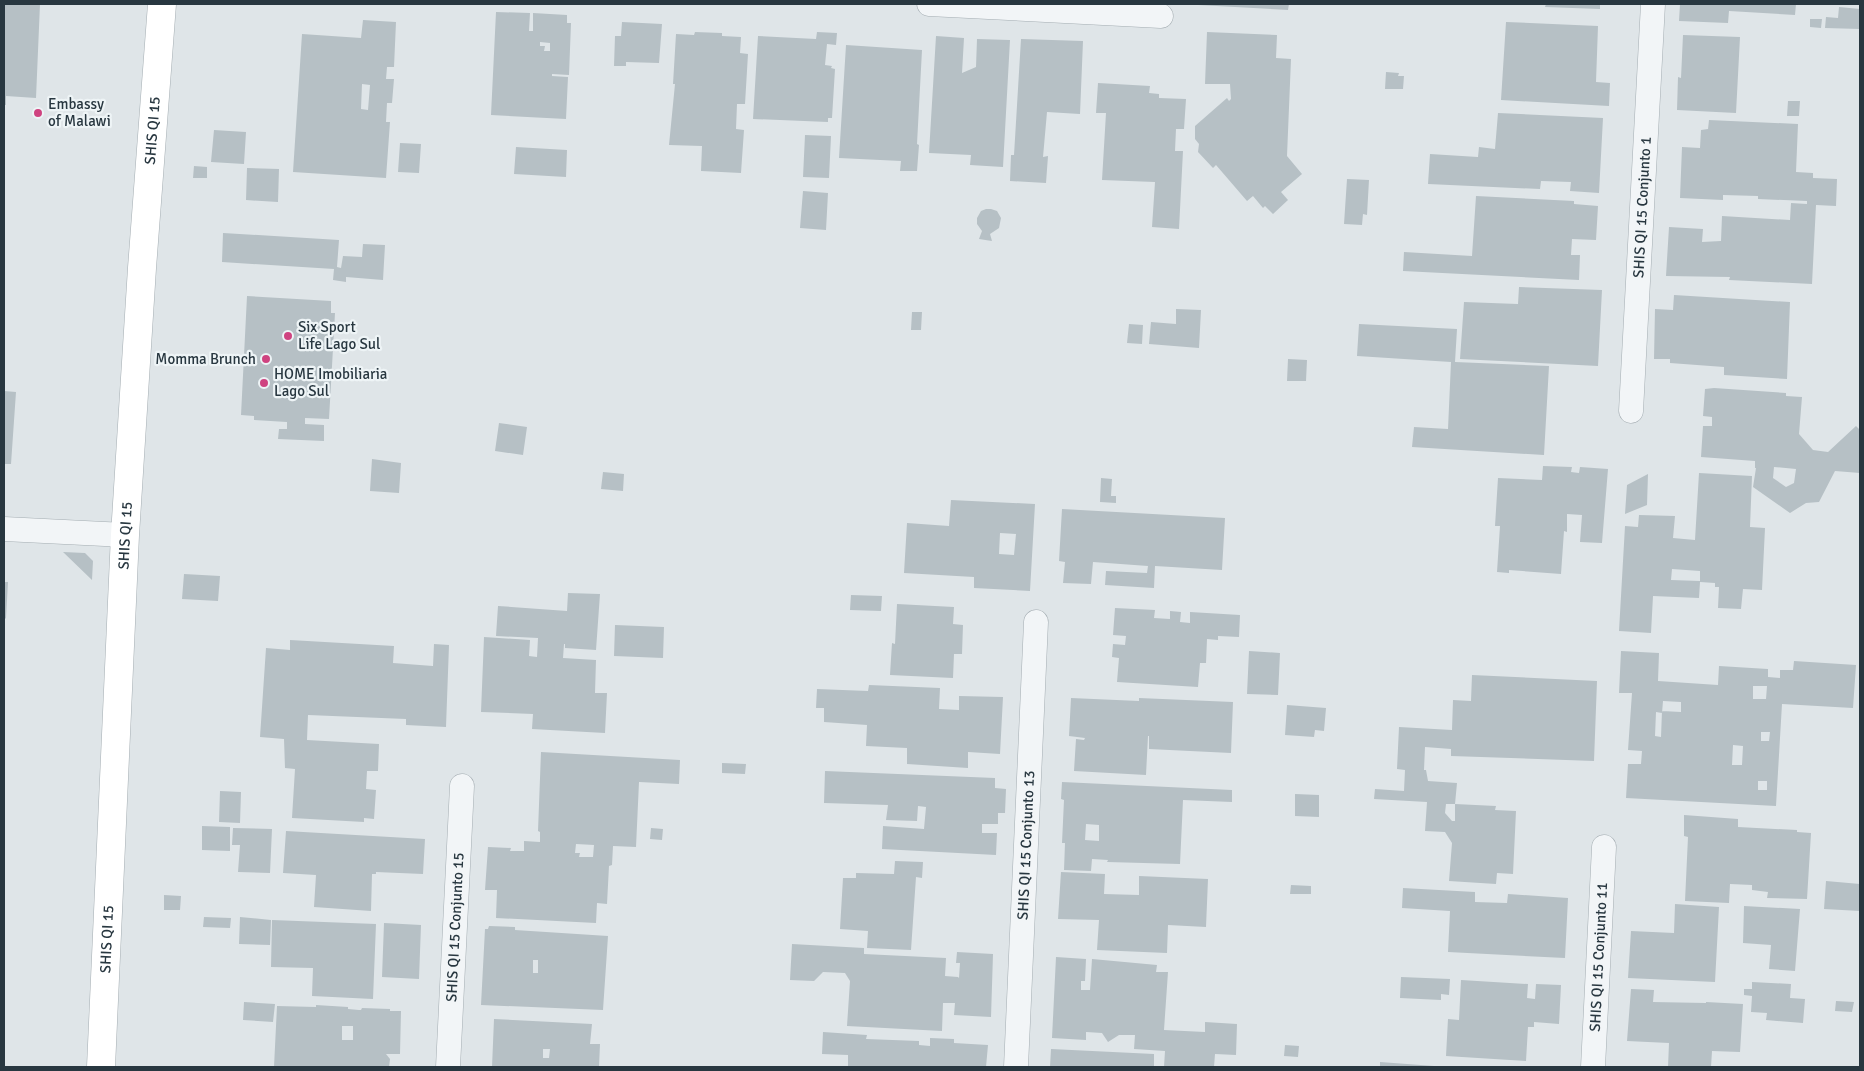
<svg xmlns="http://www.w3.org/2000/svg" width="1864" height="1071" font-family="Signika,sans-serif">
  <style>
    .building { fill: #b6c0c5; fill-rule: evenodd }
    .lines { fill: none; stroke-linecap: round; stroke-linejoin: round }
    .street-casing { stroke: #a4adb2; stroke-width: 25 }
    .secondary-casing { stroke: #a4adb2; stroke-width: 29 }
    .street { stroke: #f2f5f7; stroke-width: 24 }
    .secondary { stroke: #fff; stroke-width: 28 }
    .poi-dot { fill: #cf4380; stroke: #eef4f6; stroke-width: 2 }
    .labels { text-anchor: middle; stroke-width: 4.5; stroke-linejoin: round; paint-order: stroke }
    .poi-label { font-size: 15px; fill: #283740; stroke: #eef4f6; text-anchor: start }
    .street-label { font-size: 15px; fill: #283740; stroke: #eef4f6 }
  </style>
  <rect width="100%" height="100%" fill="#dfe5e8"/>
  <path class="building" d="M 4,4 L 40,4 L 36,98 L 6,96 L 6,105 L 4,105 Z
    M 1198,4 L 1289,4 L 1288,10 L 1198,5 Z
    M 1546,4 L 1600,4 L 1600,9 L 1545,7 Z
    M 1680,4 L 1796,4 L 1795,15 L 1729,11 L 1728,23 L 1679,21 Z
    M 1839,7 L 1860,9 L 1860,29 L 1825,28 L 1826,17 L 1838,18 Z
    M 496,12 L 530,13 L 529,31 L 533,31 L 533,13 L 567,15 L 567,23 L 571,23 L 569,75 L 552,74 L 552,76 L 568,77 L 566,119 L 491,115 ZM 540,42 L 550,43 L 550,51 L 544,51 L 545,46 L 540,46 Z
    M 1810,19 L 1822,19 L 1821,28 L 1810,27 Z
    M 363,20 L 396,22 L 394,67 L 387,67 L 386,79 L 394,79 L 392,103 L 387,103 L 386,122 L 390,122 L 386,178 L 293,172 L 302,34 L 361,38 ZM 362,84 L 370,85 L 368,110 L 361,109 Z
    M 622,22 L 662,24 L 659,63 L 626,62 L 626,66 L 614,66 L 615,36 L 621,36 Z
    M 1506,22 L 1598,26 L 1596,82 L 1610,83 L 1609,106 L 1501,100 Z
    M 695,32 L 722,33 L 722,36 L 741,37 L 740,53 L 748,54 L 745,104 L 737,104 L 736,129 L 744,130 L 741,173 L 701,171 L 702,146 L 669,145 L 675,84 L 673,84 L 676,34 L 694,35 Z
    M 817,32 L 837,33 L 836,45 L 827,44 L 825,65 L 832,66 L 831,68 L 835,69 L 832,118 L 828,118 L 828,122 L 753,119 L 758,36 L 816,39 Z
    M 1207,32 L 1277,35 L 1276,58 L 1291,59 L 1287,156 L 1302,174 L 1281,192 L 1288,200 L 1273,214 L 1265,206 L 1263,208 L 1253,196 L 1247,201 L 1216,165 L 1213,168 L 1198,152 L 1199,144 L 1195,139 L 1195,126 L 1227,98 L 1229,101 L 1231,99 L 1230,84 L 1205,84 Z
    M 1683,35 L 1740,37 L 1736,113 L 1677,110 L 1678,77 L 1681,78 Z
    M 936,36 L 964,38 L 962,73 L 976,67 L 977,39 L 1010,40 L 1003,167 L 970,165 L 971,155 L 929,153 Z
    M 1021,39 L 1083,41 L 1080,114 L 1047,112 L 1043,157 L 1048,156 L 1046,183 L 1010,181 L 1011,155 L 1014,155 Z
    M 846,45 L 922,50 L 917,144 L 919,145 L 917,171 L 900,171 L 901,161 L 839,158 Z
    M 1386,72 L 1399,73 L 1398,76 L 1404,76 L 1403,89 L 1385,89 Z
    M 1098,83 L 1150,86 L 1149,93 L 1159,94 L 1159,98 L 1186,99 L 1184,129 L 1176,129 L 1175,151 L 1183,151 L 1179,229 L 1152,227 L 1155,182 L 1102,180 L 1106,113 L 1096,113 Z
    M 1788,101 L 1800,101 L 1799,116 L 1787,116 Z
    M 1498,113 L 1603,118 L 1599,193 L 1570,191 L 1571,182 L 1541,181 L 1540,189 L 1428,184 L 1430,154 L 1478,157 L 1479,147 L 1495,149 Z
    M 1709,120 L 1798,124 L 1796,172 L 1813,173 L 1813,178 L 1837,179 L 1836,206 L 1816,205 L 1812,284 L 1729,280 L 1730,277 L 1666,276 L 1669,227 L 1703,229 L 1702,242 L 1721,241 L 1722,216 L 1790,220 L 1791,203 L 1807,204 L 1807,201 L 1758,199 L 1758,196 L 1723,195 L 1723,200 L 1680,198 L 1682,147 L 1700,148 L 1701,130 L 1708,129 Z
    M 214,130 L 246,132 L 244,164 L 211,162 Z
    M 805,135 L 831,136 L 829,178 L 803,177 Z
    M 400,143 L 421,144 L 419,173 L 398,172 Z
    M 516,147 L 567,150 L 566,177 L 514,174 Z
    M 194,166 L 207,167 L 207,178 L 193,178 Z
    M 247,168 L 279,169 L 278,202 L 246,200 Z
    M 1347,179 L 1369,180 L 1367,215 L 1363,214 L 1362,225 L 1344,224 Z
    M 803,191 L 828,193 L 826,230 L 800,228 Z
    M 1476,196 L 1574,201 L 1574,204 L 1598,206 L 1596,240 L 1572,239 L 1571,255 L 1580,255 L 1579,280 L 1403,271 L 1404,252 L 1472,256 Z
    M 986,209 L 991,209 L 997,211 L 1001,218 L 999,228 L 990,234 L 992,241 L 979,239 L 982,231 L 977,224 L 977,218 L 981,211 Z
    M 223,233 L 339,240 L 337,267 L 341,268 L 343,256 L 362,257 L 363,244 L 385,245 L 383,280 L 346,277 L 346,282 L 333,280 L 334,269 L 222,262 Z
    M 1519,287 L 1602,290 L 1598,366 L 1460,359 L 1464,302 L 1518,304 Z
    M 1674,295 L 1790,302 L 1787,379 L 1724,375 L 1724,367 L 1670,363 L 1670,359 L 1654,359 L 1655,309 L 1673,310 Z
    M 247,296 L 331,301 L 331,313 L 335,313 L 329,419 L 305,418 L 305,424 L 324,425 L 324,441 L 278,439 L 279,429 L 287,429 L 287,422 L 254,420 L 254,416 L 241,415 Z
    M 1176,309 L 1201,310 L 1199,348 L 1149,344 L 1151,322 L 1176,324 Z
    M 912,312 L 922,312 L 921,330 L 911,330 Z
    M 1129,324 L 1143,325 L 1142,344 L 1127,343 Z
    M 1359,324 L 1457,329 L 1455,362 L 1549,366 L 1544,455 L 1412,447 L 1414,427 L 1448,429 L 1451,362 L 1357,356 Z
    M 1288,359 L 1307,360 L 1306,381 L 1287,381 Z
    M 1714,388 L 1786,393 L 1786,396 L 1802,397 L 1799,434 L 1813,450 L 1828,452 L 1856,426 L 1860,430 L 1860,473 L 1835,471 L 1819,502 L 1806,503 L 1790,513 L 1753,487 L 1756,468 L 1755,468 L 1755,461 L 1701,457 L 1703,426 L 1712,426 L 1712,417 L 1703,416 L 1705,389 ZM 1774,467 L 1796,469 L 1794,483 L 1786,487 L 1773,478 Z
    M 4,391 L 16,392 L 11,464 L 4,464 Z
    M 499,423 L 527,427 L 523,455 L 495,451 Z
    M 372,459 L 401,463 L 399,493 L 370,491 Z
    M 1543,466 L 1572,467 L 1571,472 L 1579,473 L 1580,467 L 1608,469 L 1602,543 L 1580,542 L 1582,515 L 1567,514 L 1567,532 L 1564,531 L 1561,574 L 1509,570 L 1509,573 L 1497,572 L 1500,526 L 1495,526 L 1498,478 L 1542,480 Z
    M 603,472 L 624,474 L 623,491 L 601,489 Z
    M 1699,473 L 1752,476 L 1750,527 L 1765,528 L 1762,590 L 1743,589 L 1741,609 L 1718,608 L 1719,587 L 1715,587 L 1715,583 L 1700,582 L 1699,598 L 1653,596 L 1651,633 L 1619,631 L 1625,526 L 1638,527 L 1639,515 L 1675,516 L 1673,538 L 1695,540 ZM 1672,569 L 1700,571 L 1700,581 L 1671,580 Z
    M 1648,474 L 1647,505 L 1625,514 L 1627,485 Z
    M 1101,478 L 1112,479 L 1111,496 L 1116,496 L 1116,503 L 1100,502 Z
    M 951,500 L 1035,504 L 1030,591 L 974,588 L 974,577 L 904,573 L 907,523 L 949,526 ZM 1000,533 L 1016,534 L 1014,555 L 999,554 Z
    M 1062,509 L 1225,518 L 1222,570 L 1155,566 L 1154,588 L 1105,585 L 1106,571 L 1147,573 L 1148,566 L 1093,562 L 1091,584 L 1063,583 L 1065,562 L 1059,561 Z
    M 63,552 L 85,553 L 93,561 L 92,580 Z
    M 184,574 L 220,576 L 218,601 L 182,599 Z
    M 4,582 L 8,582 L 6,618 L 4,620 Z
    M 568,593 L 600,594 L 596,650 L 565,648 L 565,644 L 564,644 L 563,658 L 596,660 L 595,693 L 607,693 L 605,733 L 532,729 L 533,714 L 481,712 L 484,637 L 530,640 L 529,656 L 537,657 L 538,638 L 496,636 L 498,606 L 567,611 Z
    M 851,595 L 882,596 L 881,611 L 850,610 Z
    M 897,604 L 954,607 L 953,624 L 963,625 L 962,654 L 954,654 L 953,678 L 890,675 L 892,643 L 895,644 Z
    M 1115,608 L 1155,610 L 1154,618 L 1170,619 L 1170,611 L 1181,612 L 1180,622 L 1190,623 L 1190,612 L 1240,615 L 1239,637 L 1218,636 L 1218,640 L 1207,639 L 1206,663 L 1200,663 L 1198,687 L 1117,682 L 1119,658 L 1112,657 L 1113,644 L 1125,645 L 1126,636 L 1113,635 Z
    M 615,625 L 664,627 L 663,658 L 614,656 Z
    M 290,640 L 394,646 L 393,663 L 433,666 L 434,644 L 449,645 L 446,727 L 406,725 L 406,719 L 308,715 L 307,740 L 379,744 L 378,771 L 367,771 L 366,789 L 376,790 L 374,819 L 364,818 L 364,822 L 292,818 L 295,769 L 285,768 L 284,739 L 260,737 L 266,648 L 290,650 Z
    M 1249,651 L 1280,653 L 1278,695 L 1247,694 Z
    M 1621,651 L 1659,653 L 1658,681 L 1718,685 L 1719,666 L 1768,669 L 1768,677 L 1780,678 L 1780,670 L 1793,670 L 1794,661 L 1856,665 L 1853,708 L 1782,704 L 1776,806 L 1626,798 L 1628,764 L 1641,764 L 1642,751 L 1628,750 L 1632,693 L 1619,693 ZM 1753,686 L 1767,686 L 1766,699 L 1753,699 ZM 1663,701 L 1681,702 L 1681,712 L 1662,711 L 1661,737 L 1655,736 L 1656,712 L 1662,713 ZM 1761,732 L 1770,732 L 1769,741 L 1761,741 ZM 1733,745 L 1743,746 L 1742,765 L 1732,765 ZM 1758,781 L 1767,781 L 1767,790 L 1758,790 Z
    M 1472,675 L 1597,681 L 1594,761 L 1451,756 L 1451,749 L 1425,747 L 1424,770 L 1426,770 L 1428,781 L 1457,783 L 1455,804 L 1496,806 L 1495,810 L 1516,811 L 1513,874 L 1497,873 L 1496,884 L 1449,881 L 1452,843 L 1445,832 L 1425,831 L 1427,802 L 1374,799 L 1375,789 L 1404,791 L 1405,770 L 1397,769 L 1399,727 L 1452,730 L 1453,700 L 1471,701 ZM 1446,804 L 1455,804 L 1455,821 L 1452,821 L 1445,813 Z
    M 869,685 L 940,688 L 939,709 L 959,710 L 959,696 L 1003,697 L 1000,754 L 968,752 L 968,768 L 907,764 L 907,748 L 866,746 L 867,725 L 824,722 L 824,708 L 816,708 L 817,689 L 868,691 Z
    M 1071,698 L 1139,701 L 1139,698 L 1233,702 L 1231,753 L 1149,749 L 1149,736 L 1148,736 L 1146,775 L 1074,771 L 1076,739 L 1084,740 L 1085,738 L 1069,736 Z
    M 1287,705 L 1326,708 L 1324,731 L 1315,730 L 1314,737 L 1285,735 Z
    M 541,752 L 680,760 L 679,784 L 639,782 L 636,847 L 613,846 L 612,865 L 609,866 L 607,904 L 597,903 L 596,923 L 496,918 L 497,890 L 485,890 L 488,847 L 511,848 L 510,851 L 524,851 L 524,841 L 540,842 L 540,832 L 538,831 ZM 576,844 L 594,845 L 593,857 L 579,857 L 580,853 L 575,853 Z
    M 722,763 L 746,764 L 745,774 L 722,773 Z
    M 825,771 L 995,778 L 995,788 L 1006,789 L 1005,813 L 998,813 L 998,824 L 982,824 L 982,833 L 997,833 L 996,855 L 882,849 L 883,826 L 924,829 L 926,807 L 918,806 L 917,821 L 886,820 L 888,805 L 824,803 Z
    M 1062,782 L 1232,790 L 1232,802 L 1183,800 L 1180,864 L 1107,862 L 1108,860 L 1092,859 L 1091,871 L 1064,870 L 1065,843 L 1062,843 L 1064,800 L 1061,799 ZM 1086,824 L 1099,825 L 1099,841 L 1085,840 Z
    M 220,791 L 241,792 L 240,823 L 219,822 Z
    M 1295,794 L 1319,795 L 1319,817 L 1295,816 Z
    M 1684,815 L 1738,819 L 1738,827 L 1797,830 L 1797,832 L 1811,833 L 1807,899 L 1767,898 L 1768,892 L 1752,890 L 1752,885 L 1730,884 L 1729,903 L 1685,901 L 1688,837 L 1684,836 Z
    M 202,826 L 230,827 L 230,851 L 202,850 Z
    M 233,828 L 272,829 L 270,873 L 238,872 L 240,845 L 232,845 Z
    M 651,828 L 663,829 L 662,840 L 650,839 Z
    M 286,831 L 425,839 L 423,874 L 376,872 L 376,874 L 372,874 L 371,911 L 314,907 L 316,875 L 283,873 Z
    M 895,861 L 923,862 L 922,878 L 916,877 L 911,950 L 867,948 L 868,931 L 840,929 L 843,878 L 856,878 L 856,873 L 894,874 Z
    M 1061,872 L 1105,874 L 1104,894 L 1139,895 L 1139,876 L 1208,879 L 1206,927 L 1168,925 L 1167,953 L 1097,950 L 1099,920 L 1058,919 Z
    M 1826,881 L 1860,884 L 1860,911 L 1824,909 Z
    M 1291,885 L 1311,886 L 1311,894 L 1290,894 Z
    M 1403,888 L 1475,892 L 1475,902 L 1507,903 L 1508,894 L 1568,898 L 1565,958 L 1448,952 L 1450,911 L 1402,908 Z
    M 164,895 L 181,896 L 180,910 L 164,910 Z
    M 1675,904 L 1719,907 L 1715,982 L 1628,978 L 1631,931 L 1674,933 Z
    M 1744,906 L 1800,909 L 1795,971 L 1769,969 L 1771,945 L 1743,943 Z
    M 204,917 L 231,918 L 230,928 L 203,927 Z
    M 240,917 L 271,920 L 270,945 L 239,944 Z
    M 272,920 L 376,924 L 373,999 L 312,996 L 313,968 L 271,967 Z
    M 384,923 L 421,925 L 419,979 L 382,977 Z
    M 489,926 L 515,927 L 515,930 L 608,936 L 603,1010 L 481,1005 L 485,929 L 488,929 ZM 533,960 L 538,960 L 538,973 L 533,973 Z
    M 792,944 L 864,948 L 864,954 L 946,958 L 945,976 L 958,977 L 959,978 L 960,963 L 956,963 L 957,952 L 993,954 L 991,1017 L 954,1015 L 955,1003 L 943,1003 L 942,1031 L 847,1026 L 850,981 L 845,973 L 823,972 L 814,981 L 790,980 Z
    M 1056,957 L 1086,959 L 1085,981 L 1081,981 L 1081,990 L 1090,990 L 1092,959 L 1157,965 L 1156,972 L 1168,972 L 1164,1030 L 1205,1032 L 1205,1022 L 1237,1024 L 1236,1055 L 1215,1054 L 1214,1067 L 1164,1067 L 1165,1051 L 1134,1049 L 1135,1035 L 1119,1035 L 1108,1042 L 1102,1033 L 1086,1032 L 1086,1040 L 1052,1038 Z
    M 1401,977 L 1450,979 L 1449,995 L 1441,994 L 1441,1000 L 1400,998 Z
    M 1461,980 L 1528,984 L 1527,998 L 1535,999 L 1536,984 L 1561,985 L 1559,1024 L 1534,1022 L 1534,1027 L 1528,1027 L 1526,1061 L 1446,1056 L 1448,1019 L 1459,1020 Z
    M 1752,982 L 1791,984 L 1790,998 L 1805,999 L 1803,1023 L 1766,1020 L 1767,1013 L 1751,1012 L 1752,996 L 1744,995 L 1744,989 L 1752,989 Z
    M 1631,989 L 1654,990 L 1653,1002 L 1706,1003 L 1706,1002 L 1743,1004 L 1740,1052 L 1712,1051 L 1711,1067 L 1668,1067 L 1669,1043 L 1627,1041 Z
    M 1836,1001 L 1854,1002 L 1852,1012 L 1835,1011 Z
    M 244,1002 L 275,1004 L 273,1022 L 243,1020 Z
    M 316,1005 L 348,1007 L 348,1009 L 359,1010 L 361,1010 L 362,1008 L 390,1009 L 390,1011 L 401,1011 L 400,1054 L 386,1054 L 390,1059 L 389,1067 L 274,1067 L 277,1006 L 316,1007 ZM 342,1026 L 353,1026 L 353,1040 L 342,1040 Z
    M 494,1019 L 592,1024 L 590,1044 L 600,1044 L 599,1067 L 492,1067 ZM 543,1049 L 550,1049 L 549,1058 L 543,1058 Z
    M 823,1032 L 867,1035 L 866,1039 L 919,1041 L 919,1045 L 930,1046 L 930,1038 L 954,1039 L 954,1043 L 988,1045 L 986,1067 L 848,1067 L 848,1055 L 822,1054 Z
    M 1285,1045 L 1299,1046 L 1298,1057 L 1284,1056 Z
    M 1051,1049 L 1154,1054 L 1154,1067 L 1050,1067 Z
    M 1380,1062 L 1434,1066 L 1434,1067 L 1380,1067 Z"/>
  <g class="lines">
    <g class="street-casing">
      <g id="street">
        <path d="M 929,4 L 1161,16"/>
        <path id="s1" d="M 1631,411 L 1653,4"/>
        <path d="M 4,529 L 125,535"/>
        <path id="s2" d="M 448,1067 L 462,786"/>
        <path id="s3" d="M 1016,1067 L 1036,622"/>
        <path id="s4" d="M 1593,1067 L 1604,847"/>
      </g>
    </g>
    <g class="secondary-casing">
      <g id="secondary">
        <path id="s5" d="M 101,1067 L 125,535 L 142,268 L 162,4"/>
      </g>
    </g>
    <use href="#street" class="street"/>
    <use href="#secondary" class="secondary"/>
  </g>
  <g class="poi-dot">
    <circle cx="38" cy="113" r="5"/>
    <circle cx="288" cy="336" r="5"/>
    <circle cx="266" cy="359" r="5"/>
    <circle cx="264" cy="383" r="5"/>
  </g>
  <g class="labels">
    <g class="poi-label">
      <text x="48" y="109">Embassy<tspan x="48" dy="17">of Malawi</tspan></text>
      <text x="298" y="332">Six Sport<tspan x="298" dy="17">Life Lago Sul</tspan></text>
      <text x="256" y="364" text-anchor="end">Momma Brunch</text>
      <text x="274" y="379">HOME Imobiliaria<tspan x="274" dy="17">Lago Sul</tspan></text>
    </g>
    <g class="street-label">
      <text dy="5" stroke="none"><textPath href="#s5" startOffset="938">SHIS QI 15</textPath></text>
      <text dy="5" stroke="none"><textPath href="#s1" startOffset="204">SHIS QI 15 Conjunto 1</textPath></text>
      <text dy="5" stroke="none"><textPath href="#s5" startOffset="532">SHIS QI 15</textPath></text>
      <text dy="5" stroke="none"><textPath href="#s3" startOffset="222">SHIS QI 15 Conjunto 13</textPath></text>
      <text dy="5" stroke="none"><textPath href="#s2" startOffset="140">SHIS QI 15 Conjunto 15</textPath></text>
      <text dy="5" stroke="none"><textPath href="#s5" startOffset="128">SHIS QI 15</textPath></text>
      <text dy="5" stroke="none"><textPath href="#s4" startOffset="110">SHIS QI 15 Conjunto 11</textPath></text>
    </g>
  </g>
  <rect width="1864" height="1071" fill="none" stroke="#283740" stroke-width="10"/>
</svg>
